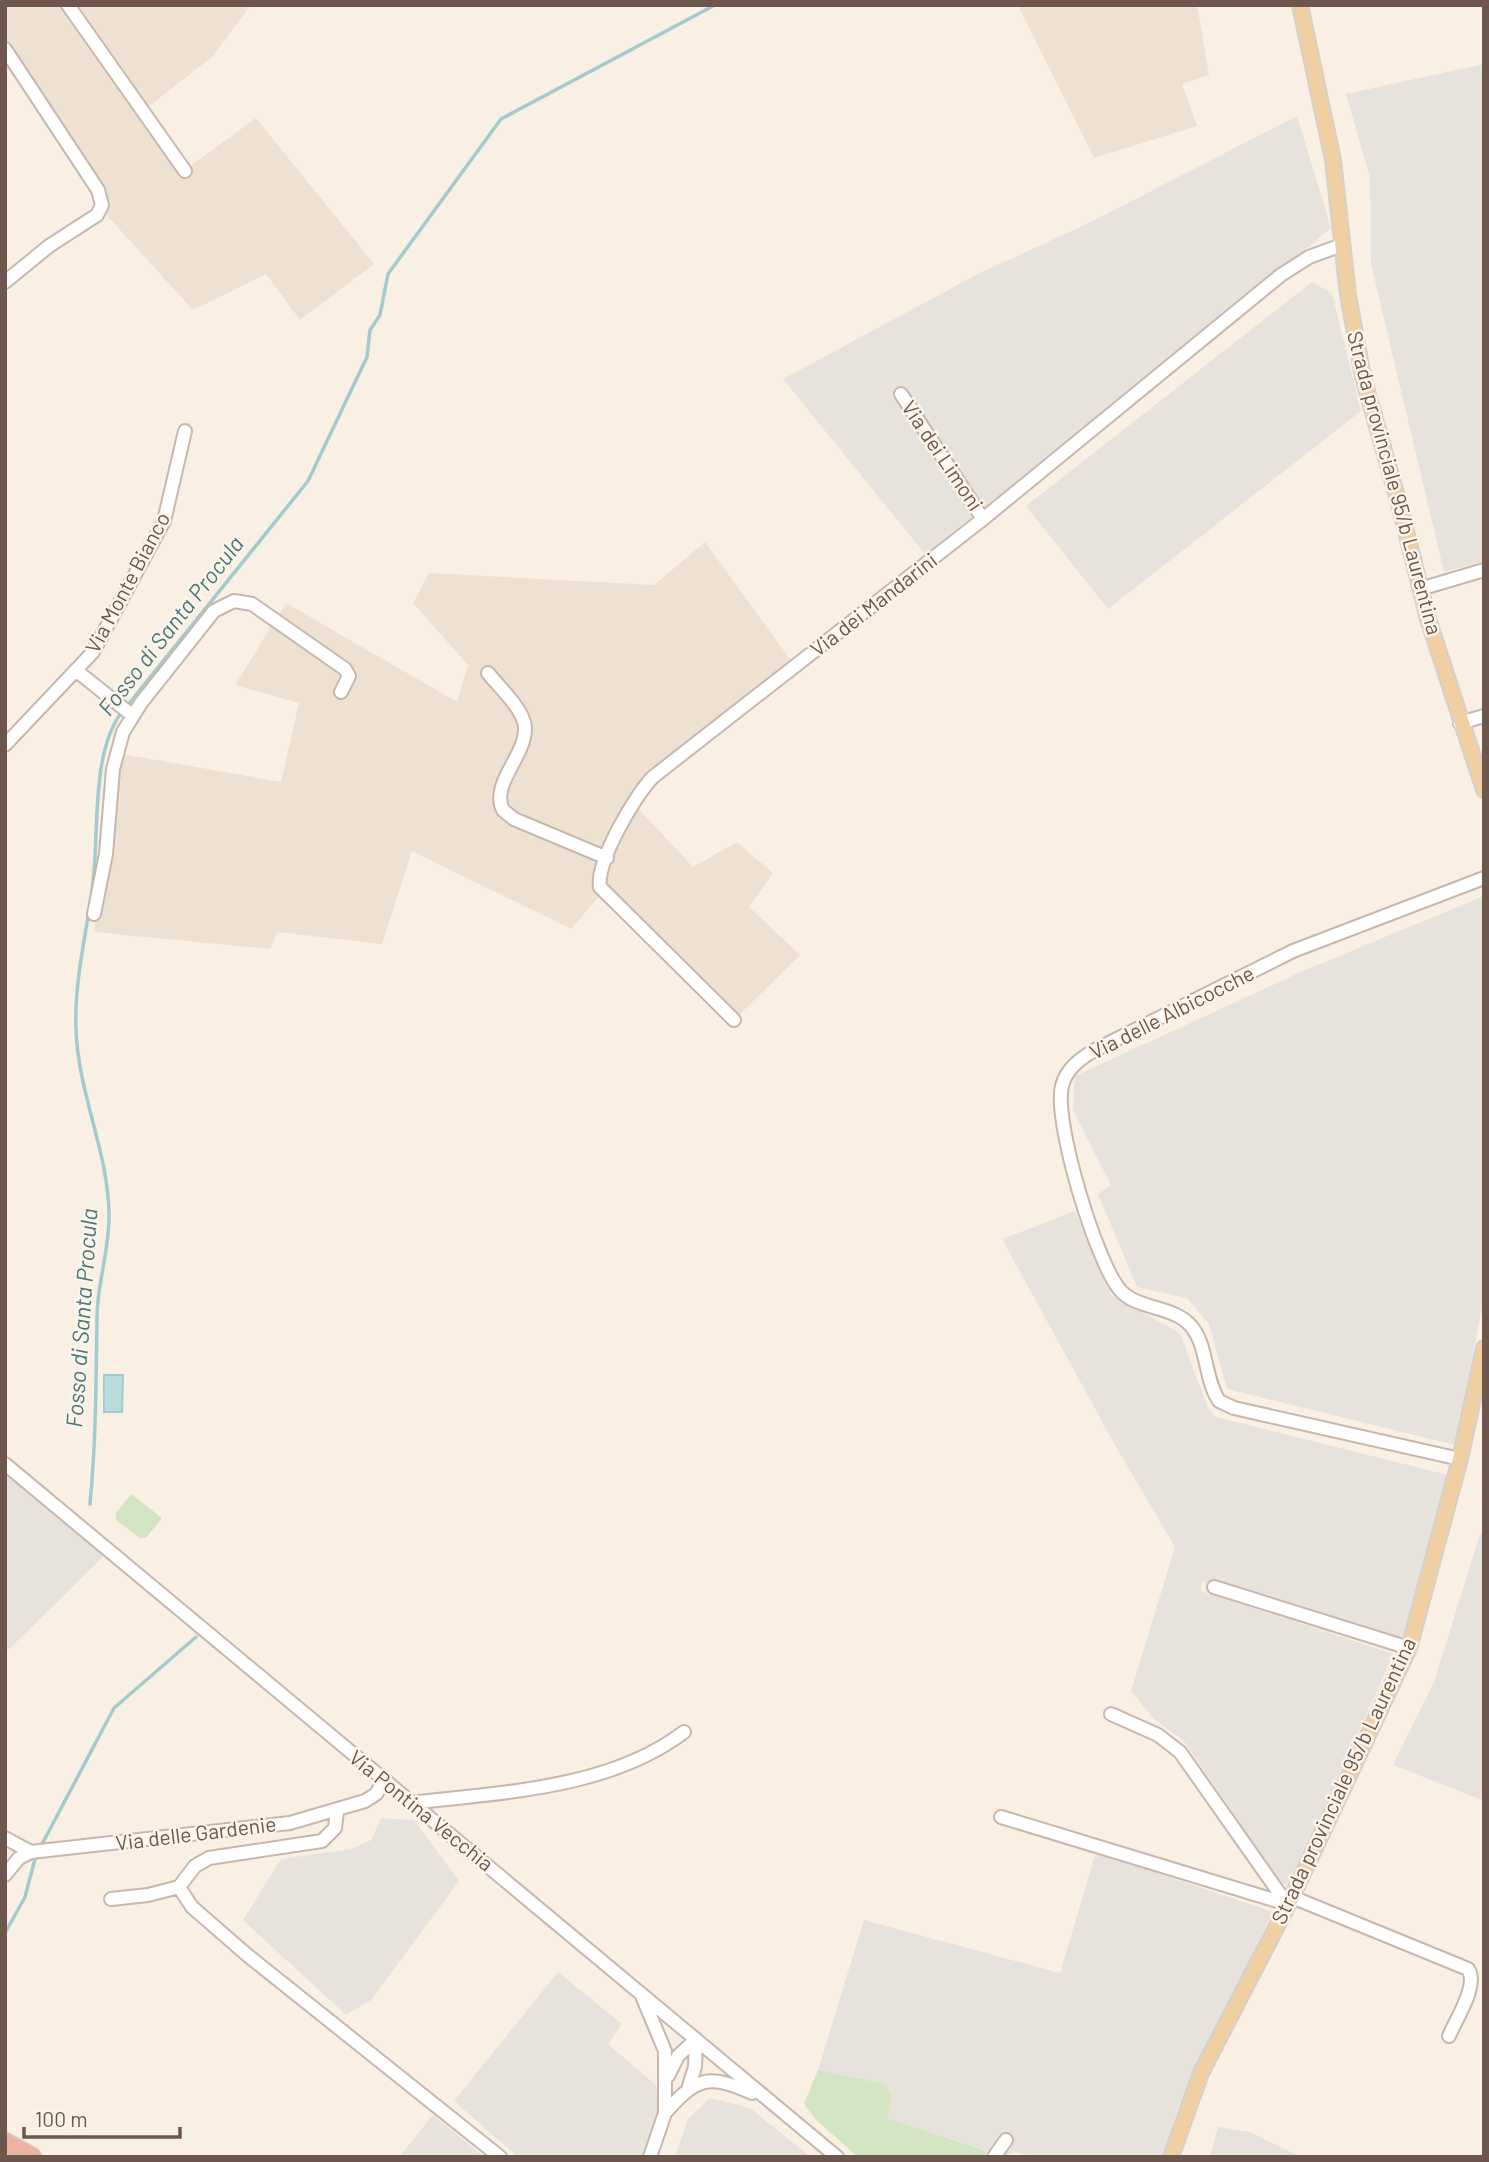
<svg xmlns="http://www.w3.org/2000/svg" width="1489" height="2162" font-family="Barlow,sans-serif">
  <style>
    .residential { fill: #efe1d2 }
    .industrial { fill: #e8e2dd }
    .green { fill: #d2e4c4 }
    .water { fill: #badcdf; stroke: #a2cbd0; stroke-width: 2 }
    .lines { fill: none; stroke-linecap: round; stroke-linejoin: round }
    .stream { stroke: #a2cbd0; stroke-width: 3.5 }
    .minor-casing { stroke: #c8b7ac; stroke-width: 16 }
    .major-casing { stroke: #d6d0cd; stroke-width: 18 }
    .highway-casing { stroke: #d6d0cd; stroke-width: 21 }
    .minor { stroke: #fff; stroke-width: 12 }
    .major { stroke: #f0d0a3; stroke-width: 14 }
    .highway { stroke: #ebb1a1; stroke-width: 18 }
    .labels { text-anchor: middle; stroke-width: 5; stroke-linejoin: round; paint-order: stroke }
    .street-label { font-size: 21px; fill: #6d574d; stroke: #fcf4e8 }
    .water-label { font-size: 23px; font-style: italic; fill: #49787e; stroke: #fcf4e8 }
  </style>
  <rect width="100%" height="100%" fill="#f9efe3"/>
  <path class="residential" d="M 5,5 L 251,5 L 212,57 L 143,111 L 185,170 L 256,118 L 374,264 L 300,320 L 266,274 L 193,310 L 101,209 L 5,50 Z
    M 1018,5 L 1197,5 L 1209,75 L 1182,84 L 1197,126 L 1094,158 Z
    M 705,542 L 795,666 L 666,768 L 633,803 L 693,867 L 737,842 L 773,873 L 749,907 L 800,955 L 734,1020 L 603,892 L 571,929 L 412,851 L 382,944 L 277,932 L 270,949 L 94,932 L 117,753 L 281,782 L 299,703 L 235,685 L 286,603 L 457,702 L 468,665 L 413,603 L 429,573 L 654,585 Z"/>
  <path class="industrial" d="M 1484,64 L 1484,561 L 1444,572 L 1371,264 L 1370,178 L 1346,94 Z
    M 1297,116 L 1331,228 L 1202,335 L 925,554 L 783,379 L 976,275 L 1093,221 Z
    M 1312,282 L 1332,293 L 1361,411 L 1108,609 L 1026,506 Z
    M 1484,896 L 1484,1297 L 1455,1445 L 1227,1389 L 1209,1324 L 1187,1298 L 1137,1287 L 1098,1194 L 1111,1185 L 1073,1110 L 1075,1076 L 1303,971 Z
    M 1075,1211 L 1112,1296 L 1180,1333 L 1208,1408 L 1216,1417 L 1456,1477 L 1415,1642 L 1202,1581 L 1201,1591 L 1394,1654 L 1288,1886 L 1279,1881 L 1183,1740 L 1155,1720 L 1131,1691 L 1175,1547 L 1115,1445 L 1002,1239 Z
    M 5,1469 L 104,1556 L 5,1653 Z
    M 1480,1534 L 1484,1536 L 1484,1801 L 1393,1765 L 1434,1682 Z
    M 381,1818 L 414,1820 L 459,1881 L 371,2000 L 346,2015 L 243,1920 L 281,1859 L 351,1849 L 371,1840 Z
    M 1096,1852 L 1273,1912 L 1178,2108 L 1164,2157 L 1034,2157 L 1015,2152 L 1004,2156 L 887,2118 L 892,2098 L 886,2084 L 818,2070 L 864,1920 L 1060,1973 Z
    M 558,1972 L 622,2024 L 608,2044 L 659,2088 L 657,2141 L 649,2157 L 518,2157 L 454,2101 Z
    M 710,2098 L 750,2108 L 811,2157 L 675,2157 L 688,2119 Z
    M 433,2115 L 484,2157 L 399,2157 Z
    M 1218,2127 L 1250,2132 L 1301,2157 L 1210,2157 Z"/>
  <path class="green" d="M 131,1494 L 162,1518 L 146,1538 L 140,1538 L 116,1520 L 116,1513 Z
    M 818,2070 L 886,2084 L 892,2098 L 887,2118 L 987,2151 L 983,2157 L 858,2157 L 816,2120 L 804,2104 Z"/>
  <path class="water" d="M 104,1375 L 123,1375 L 122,1412 L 104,1412 Z"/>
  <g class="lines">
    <path class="stream" d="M 127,706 L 308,481 L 367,357 L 370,330 L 380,315 L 388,274 L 501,119 L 715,5
      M 90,1504 C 96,1442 96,1381 97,1318 C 97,1283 110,1249 109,1213 C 108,1152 78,1092 76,1030 C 74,980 87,932 93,883 C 99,833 91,751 122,712
      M 40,1848 L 114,1708 L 196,1637
      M 5,1933 L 25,1897 L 36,1855"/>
    <g class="minor-casing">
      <path id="minor" d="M 68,5 L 185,171
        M 5,49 L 98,190 L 102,205 L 97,215 L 49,246 L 5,282
        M 901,394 L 983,519
        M 1420,589 L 1484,570
        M 78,672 L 132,715
        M 488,673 C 499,687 519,705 524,722 C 532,751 489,782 503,810 L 514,819 L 607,858
        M 1460,723 L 1484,716
        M 5,745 L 93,652 L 164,521 L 185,431
        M 94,914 L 106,854 L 113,769 L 123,732 L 141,703 L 214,611 L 234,601 L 252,604 L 345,669 L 349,676 L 341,692
        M 734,1020 L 600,887 C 596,862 635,795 653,777 L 983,519 L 1281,275 L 1309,257 L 1342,245
        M 1460,1459 L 1234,1408 L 1219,1401 C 1204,1378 1208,1346 1191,1326 C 1173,1305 1137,1310 1120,1290 C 1096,1262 1053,1120 1062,1086 C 1066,1069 1080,1059 1093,1051 L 1293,951 L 1484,878
        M 5,1464 L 837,2157
        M 1214,1587 L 1409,1648
        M 1111,1714 L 1158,1735 L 1180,1752 L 1287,1904
        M 412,1803 C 502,1792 609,1789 684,1732
        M 337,1811 L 335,1828 L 322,1841 L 209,1858 L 195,1866 L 179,1887 L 192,1907 L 246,1954 L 500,2157
        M 1001,1817 L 1287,1904
        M 5,1838 L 31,1852
        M 5,1875 L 19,1858 L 31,1852 L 290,1823 L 365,1801 L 376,1794 L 384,1781
        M 1292,1897 L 1468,1969 C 1479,1985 1456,2019 1449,2036
        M 111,1899 L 148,1895 L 179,1887
        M 642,1996 L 665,2051 L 665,2113 C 696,2078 707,2073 752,2093
        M 668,2076 L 678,2056 L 696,2039 L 695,2067 L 689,2086
        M 650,2157 L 665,2113
        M 994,2157 L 1006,2140"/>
    </g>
    <g class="major-casing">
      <path id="major" d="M 1300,5 L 1333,160 L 1348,295 L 1363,377 L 1400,507 L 1428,619 L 1484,790
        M 1171,2157 L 1201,2073 L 1292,1897 L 1409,1648 L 1460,1459 L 1484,1348"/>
    </g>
    <g class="highway-casing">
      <path id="highway" d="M 5,2142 L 32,2157"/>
    </g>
    <use href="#minor" class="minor"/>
    <use href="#major" class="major"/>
    <use href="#highway" class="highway"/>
  </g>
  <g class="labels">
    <g class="street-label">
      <text transform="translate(942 456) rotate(56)" y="7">Via dei Limoni</text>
      <text transform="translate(1394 483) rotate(75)" y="7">Strada provinciale 95/b Laurentina</text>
      <text transform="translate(128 583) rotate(-62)" y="7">Via Monte Bianco</text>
      <text transform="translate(874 605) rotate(-38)" y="7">Via dei Mandarini</text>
      <text transform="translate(1172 1013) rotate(-27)" y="7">Via delle Albicocche</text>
      <text transform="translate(1344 1781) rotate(-65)" y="7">Strada provinciale 95/b Laurentina</text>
      <text transform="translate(421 1811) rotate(39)" y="7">Via Pontina Vecchia</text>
      <text transform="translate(196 1834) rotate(-7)" y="7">Via delle Gardenie</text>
    </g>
    <g class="water-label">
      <text transform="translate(171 626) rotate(-52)" y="8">Fosso di Santa Procula</text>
      <text transform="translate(82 1318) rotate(-86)" y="8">Fosso di Santa Procula</text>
    </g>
  </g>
  <rect width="1489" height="2162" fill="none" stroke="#6d574d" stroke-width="14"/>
  <path d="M24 2127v10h156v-10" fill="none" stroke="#6d574d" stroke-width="3.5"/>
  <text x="35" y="2127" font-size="21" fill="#6d574d" stroke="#fcf4e8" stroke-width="5" paint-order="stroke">100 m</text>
</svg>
